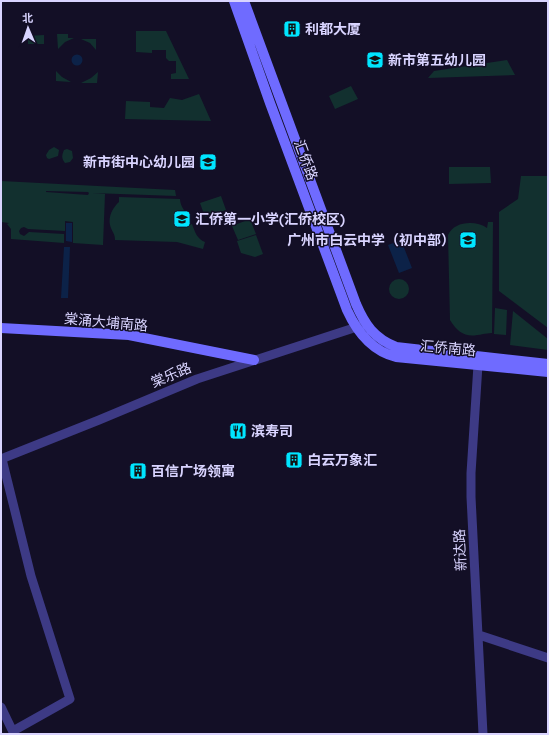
<svg xmlns="http://www.w3.org/2000/svg" width="549" height="735" font-family="Quicksand,'Noto Sans SC',sans-serif">
  <style>
    .green { fill: #12302f; fill-rule: evenodd }
    .water { fill: #0c2248 }
    .lines { fill: none; stroke-linecap: round; stroke-linejoin: round }
    .street { stroke: #3d3a85; stroke-width: 9 }
    .secondary { stroke: #6f6bff; stroke-width: 10 }
    .labels { text-anchor: middle; stroke-width: 3; stroke-linejoin: round; paint-order: stroke }
    .poi-label { font-size: 14px; font-weight: bold; fill: #d9d4ff; stroke: #130f26; text-anchor: start }
    .street-label { font-size: 14px; fill: #d9d4ff; stroke: #130f26 }
  </style>
  <rect width="100%" height="100%" fill="#130f26"/>
  <path class="green" d="M 136,31 L 166,31 L 189,79 L 171,79 L 171,74 L 176,73 L 176,61 L 169,61 L 166,58 L 166,50 L 152,50 L 152,53 L 136,52 Z
    M 57,34 L 68,34 L 68,38 L 74,38 L 65,42 L 58,49 Z
    M 44,35 L 44,44 L 28,44 L 28,36 Z
    M 81,39 L 96,39 L 96,50 L 90,43 Z
    M 507,60 L 515,75 L 428,78 L 434,71 Z
    M 56,71 L 62,77 L 71,82 L 56,81 Z
    M 98,72 L 97,83 L 81,83 L 91,78 Z
    M 351,86 L 358,99 L 335,109 L 329,96 Z
    M 199,94 L 211,121 L 125,119 L 126,101 L 150,102 L 150,107 L 164,108 L 170,98 L 182,100 Z
    M 54,147 L 59,150 L 58,156 L 49,159 L 47,158 L 46,155 L 49,150 Z
    M 67,149 L 72,151 L 73,158 L 70,162 L 65,163 C 61,158 62,155 64,150 Z
    M 449,167 L 490,167 L 491,183 L 449,184 Z
    M 521,176 L 548,176 L 548,328 L 499,291 L 499,212 L 518,199 Z
    M 1,181 L 175,190 L 176,196 L 92,193 L 105,194 L 103,245 L 73,243 L 73,222 L 65,221 L 65,231 L 28,229 L 24,227 L 21,228 L 19,231 L 20,234 L 24,236 L 29,232 L 64,234 L 64,243 L 11,239 L 11,229 L 7,224 L 9,223 L 1,222 ZM 46,191 L 88,192 L 89,193 L 88,195 L 46,192 Z
    M 221,196 L 226,210 L 205,217 L 200,203 Z
    M 119,197 L 180,199 C 180,209 189,211 187,226 L 192,224 C 195,232 197,239 205,242 L 203,249 L 177,242 L 115,240 C 115,234 113,233 111,228 C 107,219 112,208 119,202 Z
    M 250,219 L 256,234 L 238,240 L 232,226 Z
    M 488,222 L 493,222 L 492,333 C 488,333 486,334 483,334 C 466,338 459,334 450,320 L 448,235 C 454,221 476,220 487,228 Z
    M 256,235 L 263,254 L 255,257 L 241,253 L 237,241 Z
    M389 289a10 10 0 1 1 20 0a10 10 0 1 1-20 0Z
    M 495,308 L 507,310 L 506,335 L 494,334 Z
    M 513,311 L 548,339 L 548,350 L 510,345 Z"/>
  <path class="water" d="M71.5 60a5.5 5.5 0 1 1 11 0a5.5 5.5 0 1 1-11 0Z
    M 66,223 L 72,223 L 72,242 L 66,241 Z
    M 401,240 L 412,268 L 399,273 L 388,245 Z
    M 64,247 L 70,247 L 68,298 L 61,298 Z"/>
  <g class="lines">
    <path class="street" d="M 478,365 L 471,473 L 471,497 L 483,734
      M 1,459 L 99,420 L 197,379 L 363,325
      M 2,459 L 31,576 L 70,699 L 13,731
      M 479,635 L 548,658
      M 1,707 L 14,734"/>
    <path class="secondary" d="M 234,1 L 270,103 L 347,310 C 357,332 372,351 396,357 L 548,372
      M 244,1 L 356,304 C 365,325 374,338 396,347 L 548,364
      M 1,328 L 129,335 L 254,360"/>
  </g>
  <defs>
    <g id="building-square" transform="scale(0.9)"><rect x="-9" y="-9" width="18" height="18" rx="4" fill="#00e5ff" stroke="#130f26"/><path d="M-4-6H4V6H1V3H-1V6H-4ZM-2.5-4.3h1.7v1.8h-1.7ZM.8-4.3h1.7v1.8H.8ZM-2.5-1h1.7V.8h-1.7ZM.8-1h1.7V.8H.8Z" fill="#111"/></g>
    <g id="school-square" transform="scale(0.9)"><rect x="-9" y="-9" width="18" height="18" rx="4" fill="#00e5ff" stroke="#130f26"/><path d="M0-5L7-2L0 1L-7-2ZM-4 1L0 2.5L4 1V4Q0 6-4 4Z" fill="#111"/></g>
    <g id="restaurant-square" transform="scale(0.9)"><rect x="-9" y="-9" width="18" height="18" rx="4" fill="#00e5ff" stroke="#130f26"/><path d="M-5-6h1v4h1v-4h1v4h1v-4h1v5L-1.5 .5V6h-2V.5L-5-1ZM5-6V6H3V1.5H1.5Q1.5-4 5-6Z" fill="#111"/></g>
  </defs>
  <g fill-rule="evenodd">
    <use href="#building-square" x="292" y="29"/>
    <use href="#school-square" x="375" y="60"/>
    <use href="#school-square" x="208" y="162"/>
    <use href="#school-square" x="182" y="219"/>
    <use href="#school-square" x="468" y="240"/>
    <use href="#restaurant-square" x="238" y="431"/>
    <use href="#building-square" x="294" y="460"/>
    <use href="#building-square" x="138" y="471"/>
  </g>
  <g class="labels">
    <g class="poi-label">
      <text x="305" y="34">利都大厦</text>
      <text x="388" y="65">新市第五幼儿园</text>
      <text x="195" y="167" text-anchor="end">新市街中心幼儿园</text>
      <text x="195" y="224">汇侨第一小学(汇侨校区)</text>
      <text x="455" y="245" text-anchor="end">广州市白云中学（初中部）</text>
      <text x="251" y="436">滨寿司</text>
      <text x="307" y="465">白云万象汇</text>
      <text x="151" y="476">百信广场领寓</text>
    </g>
    <g class="street-label">
      <text transform="translate(306 160) rotate(70)" y="5">汇侨路</text>
      <text transform="translate(106 322) rotate(5)" y="5">棠涌大埔南路</text>
      <text transform="translate(448 348) rotate(5)" y="5">汇侨南路</text>
      <text transform="translate(171 375) rotate(-23)" y="5">棠乐路</text>
      <text transform="translate(460 550) rotate(-93)" y="5">新达路</text>
    </g>
  </g>
  <rect width="549" height="735" fill="none" stroke="#d9d4ff" stroke-width="4"/>
  <g transform="translate(28 28) rotate(358)" stroke="#130f26" stroke-width="3" paint-order="stroke">
  <path d="M0-3L7 15L0 10L-7 15Z" fill="#d9d4ff"/>
  <text y="-6" font-size="11" font-weight="bold" text-anchor="middle" fill="#d9d4ff">北</text>
  </g>
</svg>
